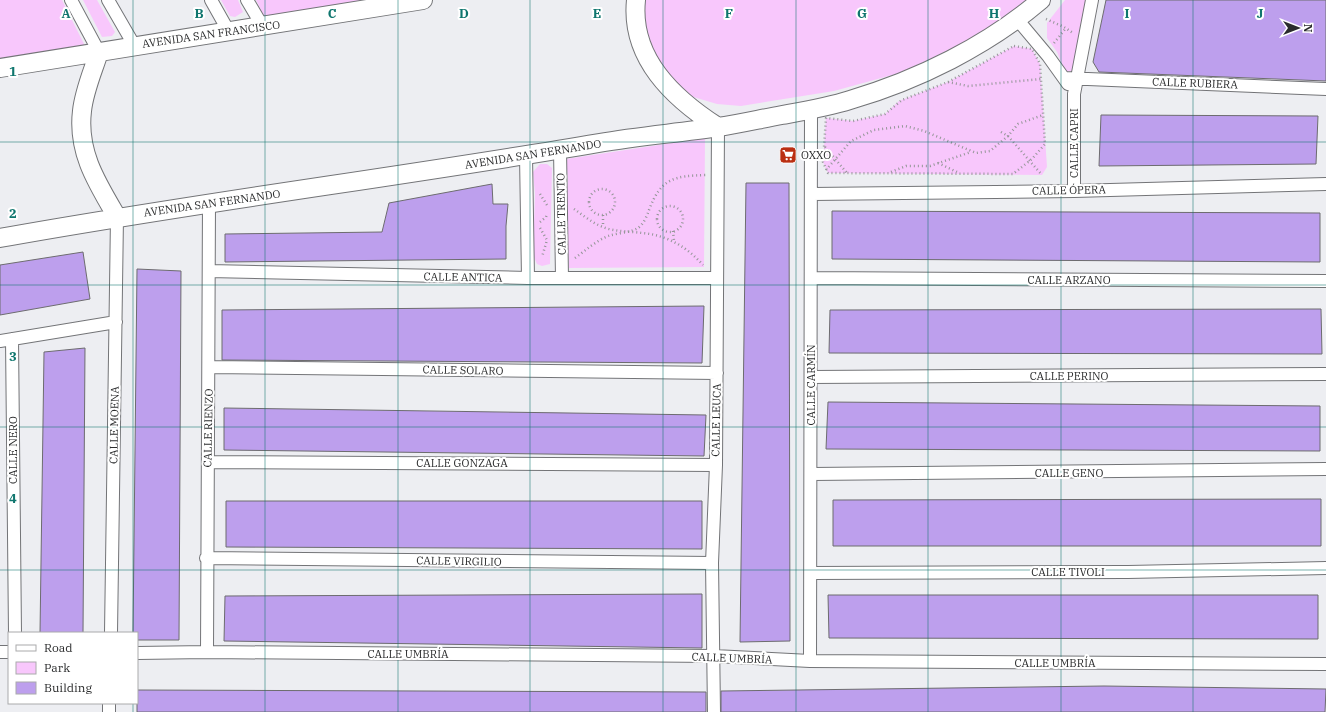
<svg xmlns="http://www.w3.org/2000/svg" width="1326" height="712" font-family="'IBM Plex Serif',serif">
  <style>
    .green { fill: #f8c7fc }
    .building { fill: #bd9fed; stroke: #6d6c6f }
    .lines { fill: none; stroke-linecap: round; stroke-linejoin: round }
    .street-casing { stroke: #737477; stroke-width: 14 }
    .secondary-casing { stroke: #737477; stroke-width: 20 }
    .path { stroke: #959698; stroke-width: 2.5; stroke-dasharray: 1 3; stroke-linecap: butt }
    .street { stroke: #fff; stroke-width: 12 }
    .secondary { stroke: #fff; stroke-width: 18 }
    .grid { fill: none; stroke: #0f766e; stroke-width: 1; stroke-opacity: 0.55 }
    .labels { text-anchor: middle; stroke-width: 4; stroke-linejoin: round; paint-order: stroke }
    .street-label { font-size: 11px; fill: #2a2b2c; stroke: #fff }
    .poi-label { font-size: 11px; fill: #2a2b2c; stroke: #fff; text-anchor: start }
    .grid-label { font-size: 13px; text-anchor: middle; font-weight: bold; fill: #0f766e; stroke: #fff; stroke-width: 4; stroke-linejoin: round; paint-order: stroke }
  </style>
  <rect width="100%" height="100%" fill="#edeef2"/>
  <path class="green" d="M 0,0 L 62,0 L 85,46 L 0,61 Z
    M 83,0 L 97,0 L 115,32 L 112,36 L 102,37 Z
    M 221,0 L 238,0 L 243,12 L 235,17 L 230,16 Z
    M 256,0 L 384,0 L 269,18 L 264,16 Z
    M 642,0 L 1026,0 L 983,33 L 903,72 L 834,91 L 741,106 L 717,104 L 690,96 L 672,81 L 647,41 Z
    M 1065,0 L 1086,0 L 1078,37 L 1076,71 L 1065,72 L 1057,52 L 1047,38 L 1047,23 Z
    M 1014,46 L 1032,49 L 1040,64 L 1047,167 L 1042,175 L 828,173 L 823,162 L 826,118 L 853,121 L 885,114 L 899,101 L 948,82 Z
    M 705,138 L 704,267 L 569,268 L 566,204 L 568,179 L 566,159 Z
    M 540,164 L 547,164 L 552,168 L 550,264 L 542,266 L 537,264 L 533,255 L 535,194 L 533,172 Z"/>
  <path class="building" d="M 1106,0 L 1326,0 L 1326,81 L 1099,72 L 1093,62 Z
    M 1101,115 L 1318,116 L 1316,164 L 1099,166 Z
    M 746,183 L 789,183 L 790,641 L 740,642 Z
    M 492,184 L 493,204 L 508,204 L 506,226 L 506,259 L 225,262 L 225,234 L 382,232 L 389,203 Z
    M 832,211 L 1320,213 L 1320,262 L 832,259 Z
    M 83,252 L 90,299 L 0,315 L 0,265 Z
    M 137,269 L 181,271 L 179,640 L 137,640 L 137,633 L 133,633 Z
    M 704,306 L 702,363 L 222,360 L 222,310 Z
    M 1321,309 L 1322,354 L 829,353 L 830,310 Z
    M 85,348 L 83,633 L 40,633 L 44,352 Z
    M 828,402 L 1320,406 L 1320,451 L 826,449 Z
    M 224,408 L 706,415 L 704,456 L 224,450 Z
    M 1321,499 L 1321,546 L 833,546 L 833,500 Z
    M 226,501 L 702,501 L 702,549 L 226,547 Z
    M 702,594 L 702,648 L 224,641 L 225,596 Z
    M 828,595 L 1318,595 L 1318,639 L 829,638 Z
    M 1104,686 L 1326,689 L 1325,712 L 721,712 L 721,691 Z
    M 137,690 L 706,692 L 706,712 L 137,712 Z"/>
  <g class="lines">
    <g class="street-casing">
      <path id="street" d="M 71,0 L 99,52
        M 108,0 L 134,45
        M 211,0 L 229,32
        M 247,0 L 263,27
        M 1017,19 L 1048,56 L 1068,84
        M 1064,78 L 1326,89
        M 560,149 L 562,278
        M 526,156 L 528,278
        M 1074,191 L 1074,94 L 1092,0
        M 812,194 L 1074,191 L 1326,184
        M 209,271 L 528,278 L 717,278
        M 812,278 L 1326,281
        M 12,339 L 15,633
        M 0,341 L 116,322
        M 209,367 L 717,373
        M 811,377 L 1326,374
        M 208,462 L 716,465
        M 812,474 L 1326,469
        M 206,558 L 712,563
        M 811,573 L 1128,572 L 1326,568
        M 111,633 L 117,217
        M 0,652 L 9,652
        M 207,652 L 209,203
        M 137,653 L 207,652 L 714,656 L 810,661 L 1326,664
        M 810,661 L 811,110
        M 109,712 L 109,703
        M 714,712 L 712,563 L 716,465 L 718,127"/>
    </g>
    <g class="secondary-casing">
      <path id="secondary" d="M 636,0 C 630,58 673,98 718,127
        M 99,52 C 93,71 84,91 82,111 C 77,152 97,183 117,217
        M 0,68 L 423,0
        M 0,238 C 199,202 400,177 599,143 C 639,136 678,133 718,127 C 739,124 760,119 782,115 C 804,111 828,107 850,100 C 918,80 987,46 1041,0"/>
    </g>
    <path class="path" d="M 1046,19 L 1064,27 L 1073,33
      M 1054,43 L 1066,28
      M 1014,46 L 1032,49 L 1040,64 L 1045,144 L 1032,159 L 1013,174 L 828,173 L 823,162 L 826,118 L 853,121 L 885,114 L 902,100 L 948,82 Z
      M 948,82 L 968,86 L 1041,79
      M 1001,132 L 1008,136 L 1042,175
      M 825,147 L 847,173
      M 938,163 L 957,172
      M 826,170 L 851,141 L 874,130 L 905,126 L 924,131 L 976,153 L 990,151 L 1008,136 L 1018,124 L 1043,115
      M 891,172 L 906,166 L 930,166 L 971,152
      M589 202a13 13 0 1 1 26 0a13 13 0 1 1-26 0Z
      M 540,194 L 547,205
      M657 219a13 13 0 1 1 26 0a13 13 0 1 1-26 0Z
      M 574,209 C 583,215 592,223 603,227 C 615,232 629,231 642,233 C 667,235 687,247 703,265
      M 603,215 L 603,227
      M 540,222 L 546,217 L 547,214
      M 540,228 L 547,240 L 542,257
      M 673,231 L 674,241
      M 575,258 C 586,250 596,241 608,236 C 617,233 629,233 638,228 C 643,225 647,216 649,210 C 661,178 674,176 706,175"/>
    <use href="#street" class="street"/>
    <use href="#secondary" class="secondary"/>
  </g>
  <path class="grid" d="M 133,0 L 133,633M 265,0 L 265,712M 398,0 L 398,712M 530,0 L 530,712M 663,0 L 663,712M 796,0 L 796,712M 928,0 L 928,712M 1061,0 L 1061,712M 1193,0 L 1193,712M 0,142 L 1326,142M 0,285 L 1326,285M 0,427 L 1326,427M 0,570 L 1326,570M 133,703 L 133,712"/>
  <defs>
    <g id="supermarket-square" transform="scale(0.9)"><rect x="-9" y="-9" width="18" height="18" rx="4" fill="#ba2f12" stroke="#fff"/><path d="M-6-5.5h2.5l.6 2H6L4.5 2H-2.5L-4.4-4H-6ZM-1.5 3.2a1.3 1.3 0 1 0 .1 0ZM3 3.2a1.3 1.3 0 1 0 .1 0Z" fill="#fff"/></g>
  </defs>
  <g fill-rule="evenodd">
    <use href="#supermarket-square" x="788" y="155"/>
  </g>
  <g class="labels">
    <g class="street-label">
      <text transform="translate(211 34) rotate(-8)" y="4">AVENIDA SAN FRANCISCO</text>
      <text transform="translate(1195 83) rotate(2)" y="4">CALLE RUBIERA</text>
      <text transform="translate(1074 143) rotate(-90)" y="4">CALLE CAPRI</text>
      <text transform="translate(533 154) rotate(-9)" y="4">AVENIDA SAN FERNANDO</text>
      <text transform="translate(1069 190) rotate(-1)" y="4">CALLE ÓPERA</text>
      <text transform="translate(212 203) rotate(-8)" y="4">AVENIDA SAN FERNANDO</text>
      <text transform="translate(561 214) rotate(-91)" y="4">CALLE TRENTO</text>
      <text transform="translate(463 277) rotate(1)" y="4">CALLE ANTICA</text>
      <text x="1069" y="284">CALLE ARZANO</text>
      <text transform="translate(463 370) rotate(1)" y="4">CALLE SOLARO</text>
      <text x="1069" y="380">CALLE PERINO</text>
      <text transform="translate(811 385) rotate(-90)" y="4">CALLE CARMÍN</text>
      <text transform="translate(716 420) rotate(-89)" y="4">CALLE LEUCA</text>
      <text transform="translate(114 425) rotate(-89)" y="4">CALLE MOENA</text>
      <text transform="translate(208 428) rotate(-89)" y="4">CALLE RIENZO</text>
      <text transform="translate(13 450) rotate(-90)" y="4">CALLE NERO</text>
      <text x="462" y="467">CALLE GONZAGA</text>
      <text x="1069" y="477">CALLE GENO</text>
      <text transform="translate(459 561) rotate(1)" y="4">CALLE VIRGILIO</text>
      <text x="1068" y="576">CALLE TIVOLI</text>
      <text x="408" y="658">CALLE UMBRÍA</text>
      <text transform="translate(732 658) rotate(2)" y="4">CALLE UMBRÍA</text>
      <text x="1055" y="667">CALLE UMBRÍA</text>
    </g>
    <g class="poi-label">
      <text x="801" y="159">OXXO</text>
    </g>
  </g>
  <g class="grid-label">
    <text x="66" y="18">A</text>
    <text x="199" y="18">B</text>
    <text x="332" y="18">C</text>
    <text x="464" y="18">D</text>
    <text x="597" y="18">E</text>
    <text x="729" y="18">F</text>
    <text x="862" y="18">G</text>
    <text x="994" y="18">H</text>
    <text x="1127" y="18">I</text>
    <text x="1260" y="18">J</text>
    <text x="13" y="76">1</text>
    <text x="13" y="218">2</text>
    <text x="13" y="361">3</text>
    <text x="13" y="503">4</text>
  </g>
  <rect x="8" y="632" width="130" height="72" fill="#ffffff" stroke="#aaaaab"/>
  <rect x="16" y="645" width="20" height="6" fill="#ffffff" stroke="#aaaaab"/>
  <text x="44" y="652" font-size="12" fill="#2a2b2c">Road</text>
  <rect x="16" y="662" width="20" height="12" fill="#f8c7fc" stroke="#aaaaab"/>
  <text x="44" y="672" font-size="12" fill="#2a2b2c">Park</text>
  <rect x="16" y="682" width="20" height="12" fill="#bd9fed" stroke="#aaaaab"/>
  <text x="44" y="692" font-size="12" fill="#2a2b2c">Building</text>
  <g transform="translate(1298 28) rotate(90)" stroke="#ffffff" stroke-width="3" paint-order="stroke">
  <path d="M0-3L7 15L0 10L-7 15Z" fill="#2a2b2c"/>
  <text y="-6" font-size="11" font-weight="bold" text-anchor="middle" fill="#2a2b2c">N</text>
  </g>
</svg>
